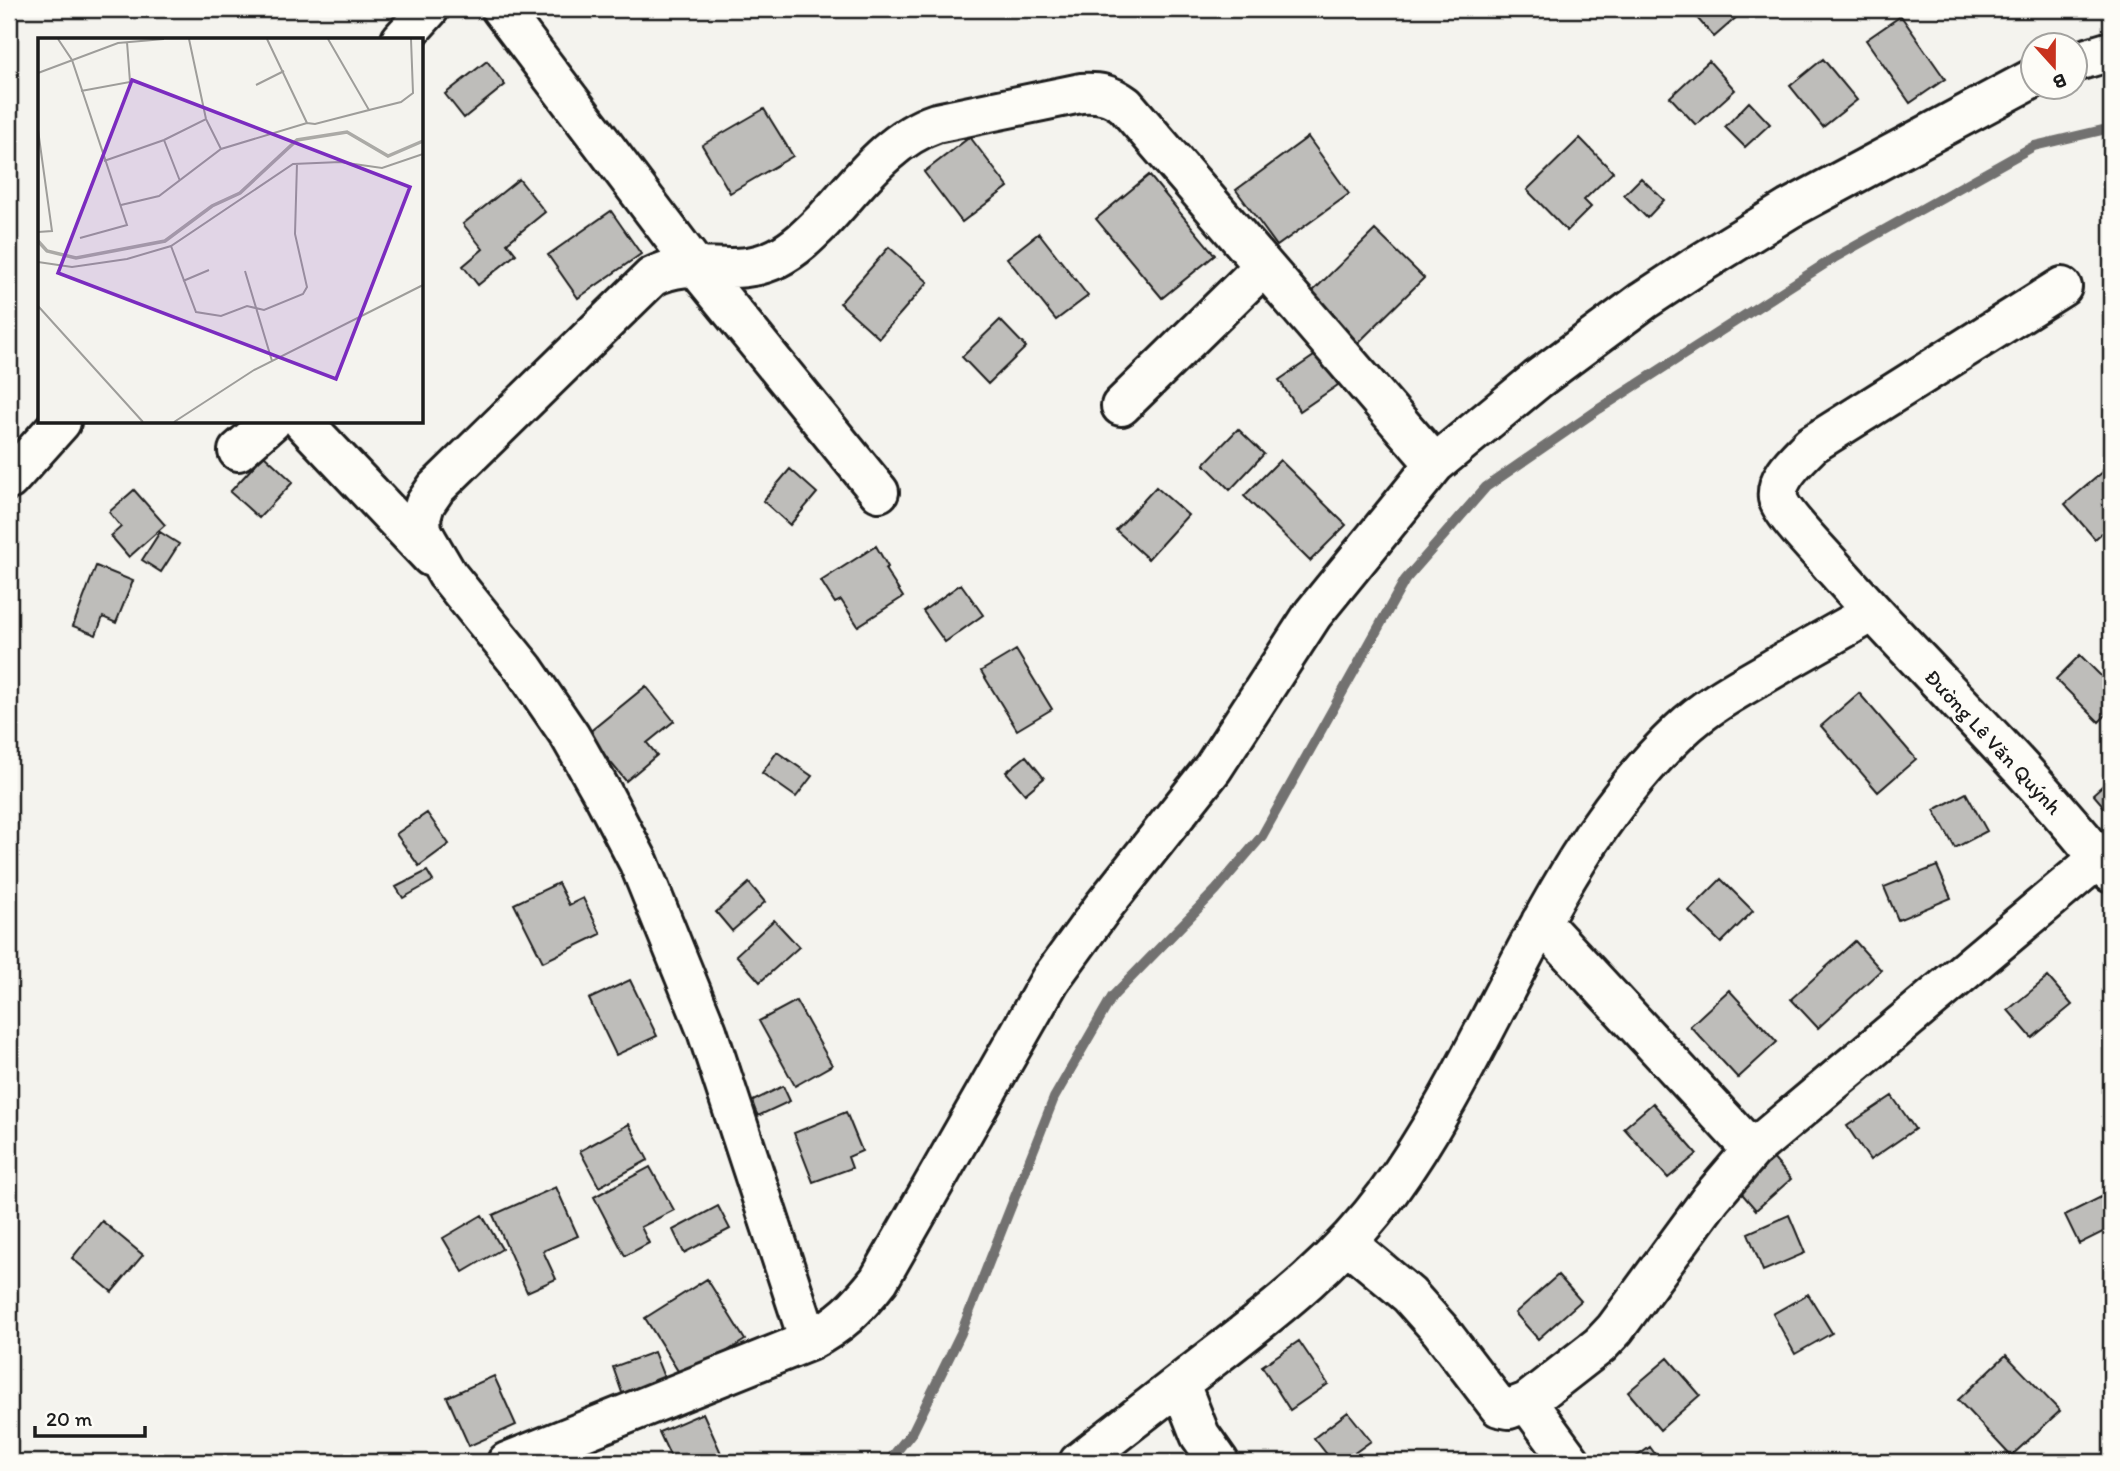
<svg xmlns="http://www.w3.org/2000/svg" width="2120" height="1471" font-family="Itim,sans-serif">
  <style>
    .lines { fill: none; stroke-linecap: round; stroke-linejoin: round }
    .stream { stroke: #72716f; stroke-width: 10 }
    .building { fill: #bebdba; stroke: #1c1c1c; stroke-width: 2 }
    .minor-casing { stroke: #1c1c1c; stroke-width: 44 }
    .minor { stroke: #fdfcf7; stroke-width: 38 }
    .labels { text-anchor: middle; stroke-width: 6; stroke-linejoin: round; paint-order: stroke }
    .street-label { font-size: 21px; fill: #1c1c1c; stroke: #fdfcf7 }
    .inset-river { fill: none; stroke: #abaaa6; stroke-width: 3.5 }
    .inset-road { fill: none; stroke: #9e9d9a; stroke-width: 2 }
    .view { fill: #7b2cbf; fill-opacity: 0.15; stroke: #7b2cbf; stroke-width: 3.5 }
    .inset-edge { fill: none; stroke: #1c1c1c; stroke-width: 3.5 }
  </style>
  <rect width="100%" height="100%" fill="#f4f3ee"/>
  <filter id="ink" filterUnits="userSpaceOnUse"><feTurbulence type="fractalNoise" baseFrequency=".0143" numOctaves="2"/><feDisplacementMap in="SourceGraphic" scale="14" xChannelSelector="R" yChannelSelector="G"/><feConvolveMatrix kernelMatrix="1 2 1 2 8 2 1 2 1" color-interpolation-filters="sRGB"/></filter>
  <g filter="url(#ink)">
    <g class="lines">
      <path class="stream" d="M 888,1462 L 913,1431 L 961,1333 L 1054,1098 L 1112,997 L 1216,890 L 1262,836 L 1405,580 L 1486,487 L 1599,409 L 1834,258 L 2034,146 L 2111,128"/>
    </g>
    <path class="building" d="M 1689,9 L 1731,9 L 1738,16 L 1714,37 Z
      M 1901,16 L 1945,79 L 1910,103 L 1866,40 Z
      M 1823,59 L 1857,100 L 1823,127 L 1790,86 Z
      M 487,61 L 505,85 L 464,118 L 445,94 Z
      M 1709,61 L 1735,90 L 1696,125 L 1670,97 Z
      M 1749,102 L 1770,124 L 1745,147 L 1725,127 Z
      M 764,109 L 793,156 L 730,193 L 702,145 Z
      M 970,137 L 1008,187 L 962,222 L 924,172 Z
      M 1308,137 L 1349,194 L 1277,246 L 1236,190 Z
      M 1580,138 L 1613,172 L 1584,200 L 1591,207 L 1567,231 L 1527,190 Z
      M 1149,175 L 1215,255 L 1162,298 L 1096,219 Z
      M 1641,178 L 1664,200 L 1647,218 L 1624,195 Z
      M 519,179 L 545,212 L 507,243 L 516,254 L 478,285 L 463,266 L 483,249 L 463,224 Z
      M 611,211 L 641,254 L 578,298 L 548,255 Z
      M 1375,230 L 1424,278 L 1358,343 L 1310,294 Z
      M 1039,233 L 1088,296 L 1056,320 L 1007,258 Z
      M 889,247 L 928,282 L 879,338 L 840,303 Z
      M 1000,320 L 1026,347 L 988,384 L 962,357 Z
      M 1317,354 L 1338,385 L 1300,411 L 1279,380 Z
      M 1238,429 L 1264,454 L 1230,490 L 1204,464 Z
      M 264,455 L 293,482 L 259,518 L 230,492 Z
      M 1280,460 L 1346,525 L 1310,561 L 1244,496 Z
      M 790,469 L 817,493 L 790,525 L 763,501 Z
      M 2104,471 L 2111,480 L 2111,525 L 2095,539 L 2065,504 Z
      M 1156,487 L 1188,515 L 1148,559 L 1116,530 Z
      M 134,490 L 165,525 L 129,557 L 111,536 L 121,527 L 109,512 Z
      M 160,532 L 179,544 L 161,572 L 142,560 Z
      M 876,546 L 888,567 L 885,569 L 903,597 L 858,626 L 841,600 L 835,603 L 821,581 Z
      M 96,566 L 133,581 L 116,623 L 103,617 L 96,635 L 73,626 Z
      M 961,584 L 983,615 L 945,642 L 923,611 Z
      M 1016,650 L 1052,709 L 1017,730 L 981,671 Z
      M 2080,655 L 2111,686 L 2111,710 L 2099,722 L 2056,679 Z
      M 646,686 L 674,721 L 647,743 L 657,755 L 626,781 L 587,734 Z
      M 1859,693 L 1916,759 L 1878,792 L 1821,726 Z
      M 777,752 L 812,776 L 796,797 L 762,773 Z
      M 1026,756 L 1044,778 L 1025,794 L 1006,772 Z
      M 2111,778 L 2111,815 L 2093,794 Z
      M 1966,793 L 1987,831 L 1955,848 L 1934,810 Z
      M 427,813 L 449,844 L 419,866 L 396,834 Z
      M 1937,866 L 1951,898 L 1898,920 L 1884,887 Z
      M 427,871 L 433,881 L 403,898 L 396,887 Z
      M 1721,879 L 1753,911 L 1721,943 L 1689,911 Z
      M 558,883 L 569,905 L 583,898 L 601,934 L 543,962 L 514,904 Z
      M 749,883 L 765,902 L 732,931 L 716,912 Z
      M 774,920 L 799,947 L 760,982 L 736,955 Z
      M 1855,941 L 1881,970 L 1818,1028 L 1791,999 Z
      M 2048,977 L 2072,1005 L 2032,1038 L 2008,1010 Z
      M 630,980 L 657,1036 L 616,1055 L 589,999 Z
      M 1729,990 L 1777,1042 L 1738,1078 L 1690,1026 Z
      M 796,1001 L 832,1065 L 795,1086 L 759,1021 Z
      M 783,1086 L 790,1101 L 758,1116 L 751,1102 Z
      M 1892,1096 L 1915,1129 L 1870,1160 L 1847,1126 Z
      M 1653,1103 L 1697,1154 L 1668,1178 L 1624,1128 Z
      M 846,1112 L 862,1151 L 848,1157 L 852,1168 L 813,1182 L 794,1133 Z
      M 629,1124 L 648,1160 L 599,1187 L 580,1151 Z
      M 1772,1157 L 1791,1179 L 1756,1210 L 1737,1188 Z
      M 650,1167 L 674,1210 L 641,1227 L 649,1243 L 625,1256 L 594,1197 Z
      M 556,1187 L 578,1236 L 543,1251 L 556,1279 L 527,1292 L 493,1215 Z
      M 2111,1192 L 2111,1228 L 2079,1244 L 2065,1215 Z
      M 718,1206 L 730,1229 L 684,1253 L 673,1230 Z
      M 482,1215 L 502,1249 L 463,1272 L 443,1238 Z
      M 1789,1215 L 1805,1253 L 1763,1271 L 1748,1233 Z
      M 102,1221 L 143,1255 L 112,1292 L 72,1258 Z
      M 1558,1275 L 1581,1301 L 1538,1339 L 1515,1313 Z
      M 707,1279 L 745,1340 L 683,1379 L 645,1318 Z
      M 1808,1294 L 1832,1333 L 1795,1354 L 1773,1314 Z
      M 1299,1341 L 1328,1384 L 1290,1410 L 1262,1366 Z
      M 654,1352 L 667,1385 L 625,1401 L 613,1367 Z
      M 2006,1355 L 2060,1411 L 2011,1456 L 1958,1400 Z
      M 1668,1358 L 1700,1395 L 1660,1430 L 1628,1392 Z
      M 494,1376 L 516,1425 L 469,1446 L 447,1397 Z
      M 1348,1412 L 1371,1441 L 1342,1462 L 1333,1462 L 1314,1438 Z
      M 703,1413 L 725,1462 L 673,1462 L 659,1432 Z
      M 1650,1447 L 1661,1462 L 1629,1462 Z"/>
    <g class="lines">
      <g class="minor-casing">
        <path id="minor" d="M 501,9 L 695,266 L 879,492
          M 401,40 L 429,9
          M 2074,62 L 2111,51
          M 2062,287 L 1811,445 C 1799,458 1775,477 1778,498 C 1781,513 1820,552 1831,565 C 1922,669 2025,764 2111,873
          M 1121,406 L 1264,266
          M 303,422 L 431,557
          M 238,451 L 271,422
          M 9,480 L 61,422
          M 1541,922 L 1752,1150
          M 1347,1243 L 1409,1295 L 1441,1331 L 1499,1407 L 1509,1409 L 1527,1402 L 1600,1345 L 1615,1329 L 1711,1198 L 1752,1150 L 2099,858
          M 809,1341 L 707,1031 L 639,863 L 603,794 L 570,736 L 524,669 L 447,574 L 427,540 L 422,530 L 421,518 L 425,504 L 436,488 L 652,277 C 695,254 731,281 777,258 C 795,249 809,235 823,221 C 856,186 888,139 936,123 L 1081,93 C 1099,92 1110,94 1125,105 L 1435,464
          M 1180,1384 L 1200,1435 L 1219,1462
          M 1527,1402 L 1571,1462
          M 507,1462 L 809,1341 C 841,1324 856,1309 879,1280 L 1050,980 L 1103,907 L 1213,768 L 1313,614 L 1435,464 L 1538,379 L 1643,301 L 1693,268 L 1789,209 L 2032,79
          M 1079,1462 C 1124,1427 1170,1391 1215,1356 C 1280,1306 1339,1260 1388,1193 C 1495,1046 1546,858 1680,731 C 1706,706 1738,689 1769,671 C 1803,651 1838,632 1873,612"/>
      </g>
      <use href="#minor" class="minor"/>
    </g>
  </g>
  <g class="labels">
    <g class="street-label">
      <text transform="translate(1993 742) rotate(47)" y="7">Đường Lê Văn Quýnh</text>
    </g>
  </g>
  <g transform="translate(38 38)">
    <rect width="385" height="385" fill="#f4f3ee"/>
    <path class="inset-river" d="M 0,203 L 9,213 L 38,220 L 127,203 L 174,168 L 202,155 L 259,102 L 309,94 L 350,118 L 385,103"/>
    <path class="inset-road" d="M 20,1 L 34,22 L 89,187 L 42,200M 151,1 L 168,81M 229,1 L 269,85 L 277,86 L 331,72 L 290,1M 0,35 L 80,5 L 126,1M 218,47 L 246,33M 43,53 L 92,44 L 89,4M 331,72 L 363,64 L 375,55 L 373,1M 0,92 L 14,193 L 0,194M 126,102 L 142,143M 66,123 L 126,102 L 168,81 L 183,111M 83,167 L 121,158 L 183,111 L 269,85M 133,208 L 158,274 L 183,278 L 209,268 L 226,272 L 265,256 L 269,249 L 257,196 L 259,125M 0,224 L 34,229 L 89,221 L 133,208 L 255,126 L 302,124 L 344,130 L 385,116M 207,233 L 234,323M 145,243 L 171,232M 0,268 L 105,384M 136,384 L 216,332 L 385,247"/>
    <path class="view" d="M 94,42 L 372,149 L 298,341 L 20,235 Z"/>
    <rect width="385" height="385" class="inset-edge"/>
  </g>
  <rect width="2120" height="1471" fill="none" stroke="#fdfcf7" stroke-width="35"/>
  <rect x="18" y="18" width="2085" height="1436" fill="none" stroke="#1c1c1c" stroke-width="2.5" filter="url(#ink)"/>
  <g transform="translate(2054 66) rotate(159)"><circle r="33" fill="#fdfcf7" stroke="#a3a29f" stroke-width="2"/>
  <path d="M0-5L12 26L0 18L-12 26Z" fill="#c8321e"/>
  <text y="-10" font-size="19" font-weight="bold" text-anchor="middle" fill="#1c1c1c">B</text>
  </g>
  <path d="M35 1426v10h110v-10" fill="none" stroke="#1c1c1c" stroke-width="3.5"/>
  <text x="46" y="1426" font-size="21" fill="#1c1c1c" stroke="#fdfcf7" stroke-width="5" paint-order="stroke">20 m</text>
</svg>
